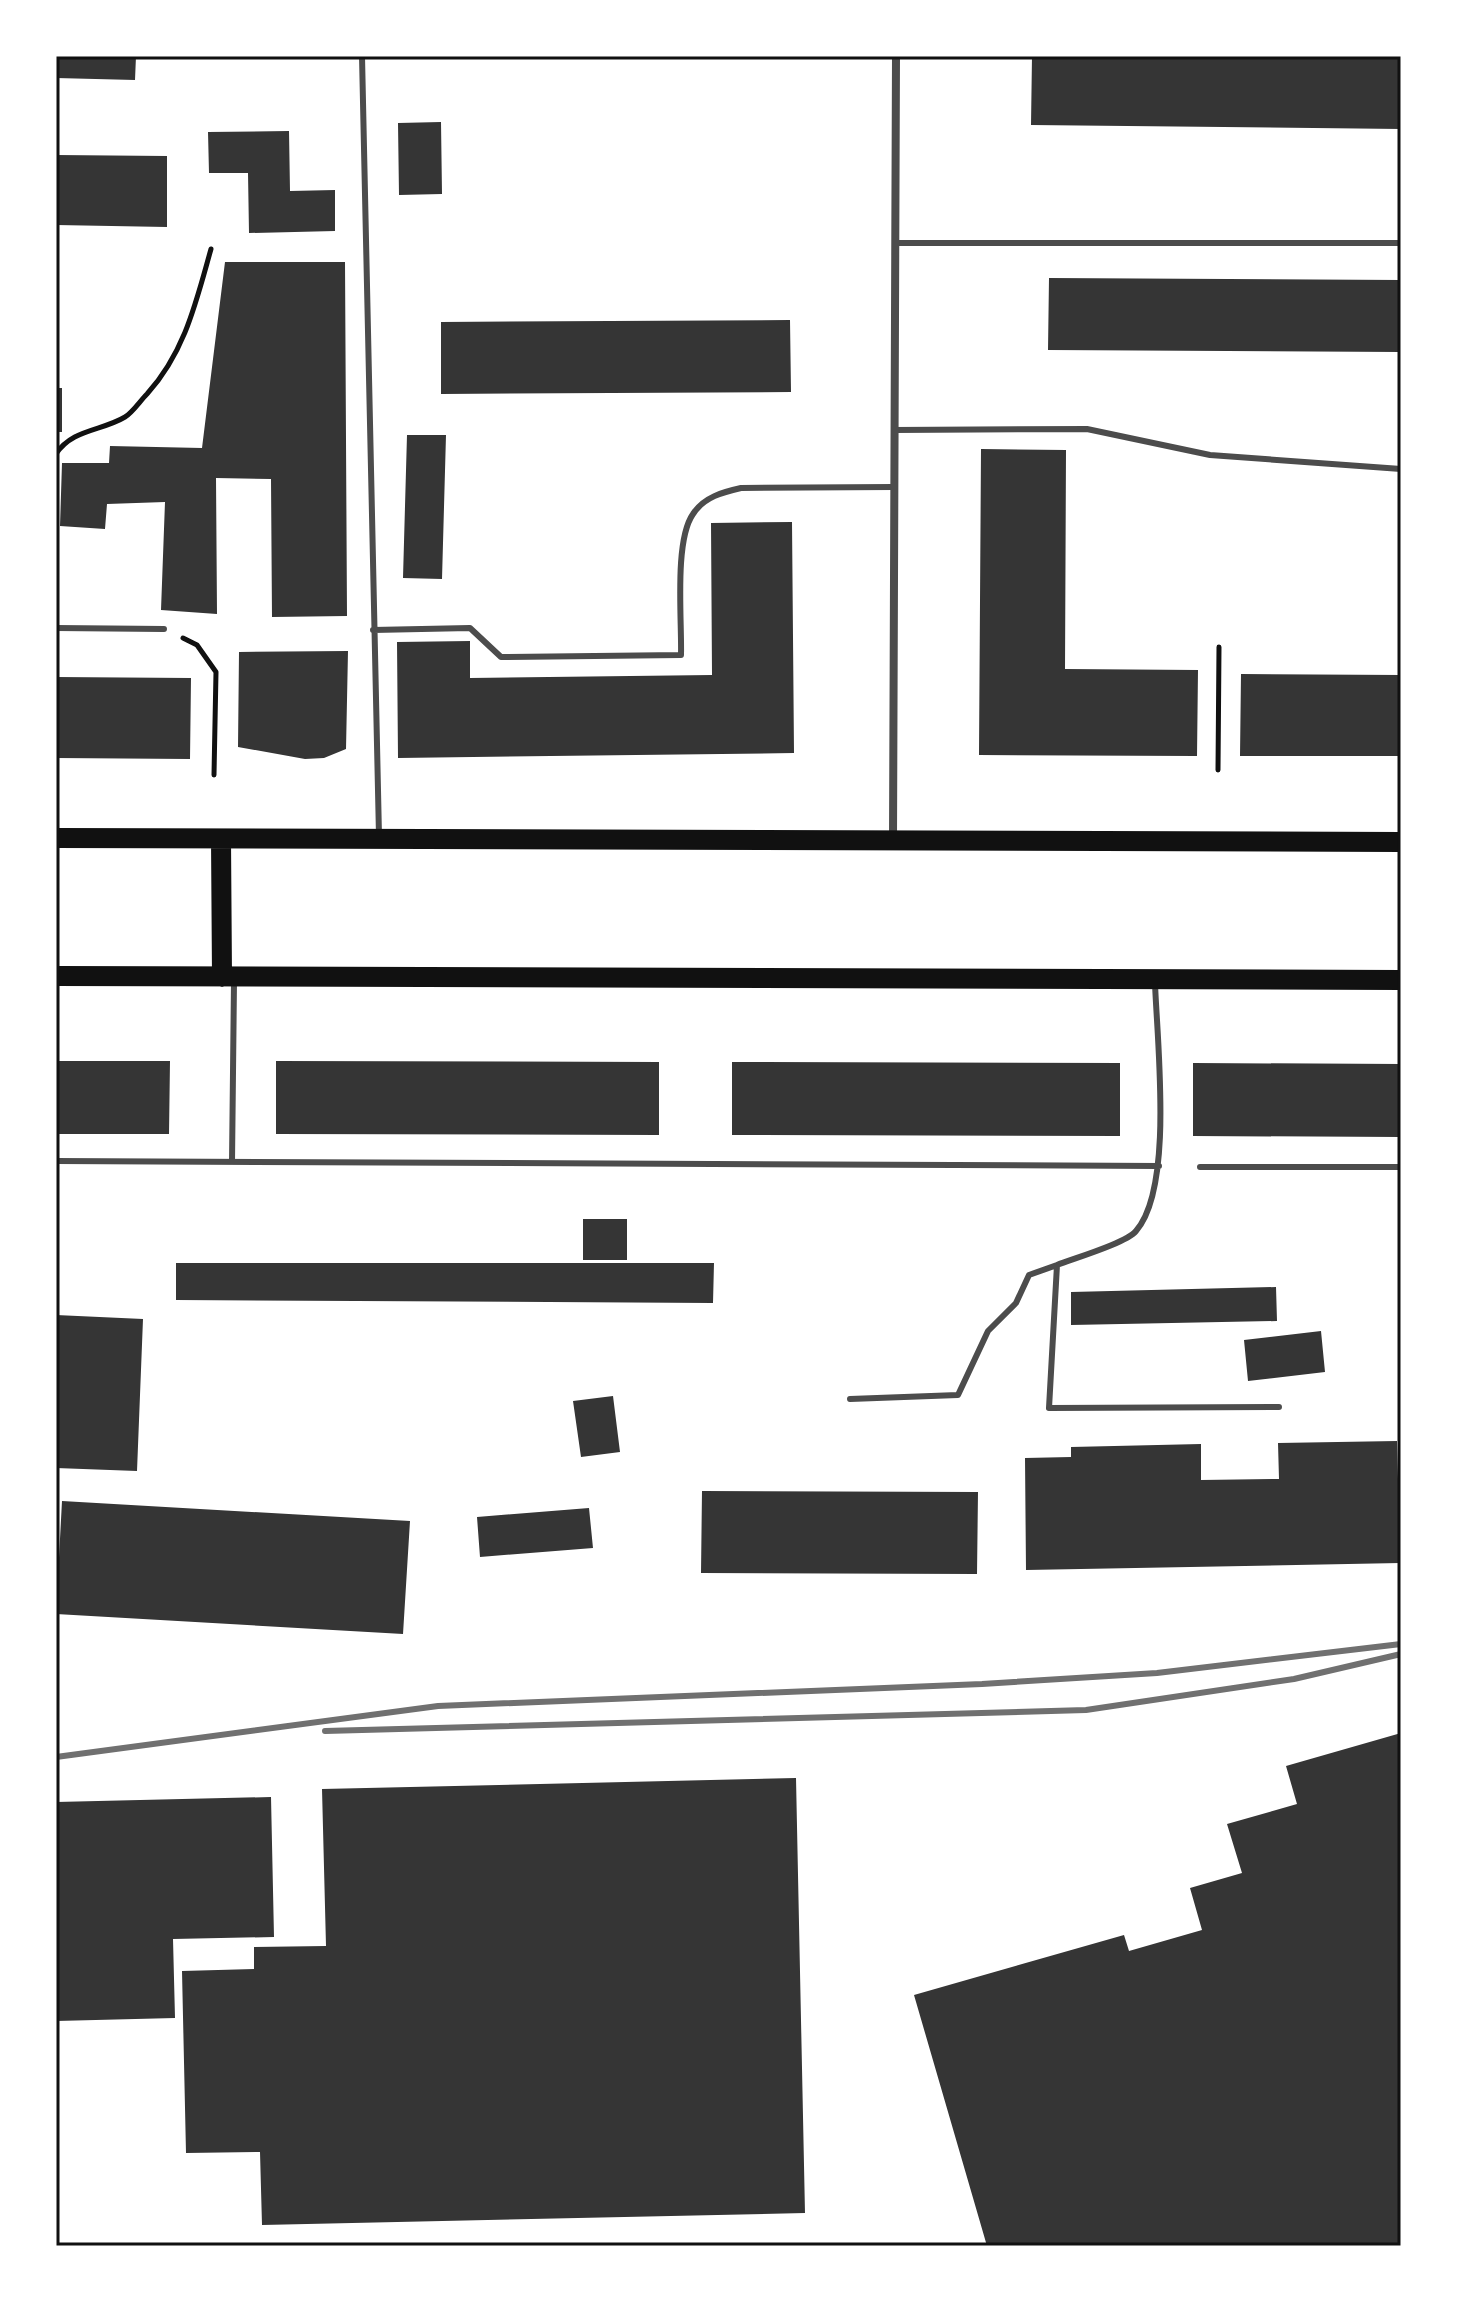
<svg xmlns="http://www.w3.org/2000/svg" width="1457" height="2302" font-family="Montserrat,sans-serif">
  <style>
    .building { fill: #353535 }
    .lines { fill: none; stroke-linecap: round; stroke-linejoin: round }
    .path { stroke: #111; stroke-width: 5 }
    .service { stroke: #4c4c4c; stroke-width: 6 }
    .minor { stroke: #4c4c4c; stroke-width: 8 }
    .primary { stroke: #111; stroke-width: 20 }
    .rail { stroke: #707070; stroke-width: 6 }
    .neatline { fill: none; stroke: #111; stroke-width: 3 }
  </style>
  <rect width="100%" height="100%" fill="#fff"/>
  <path class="building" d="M 56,56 L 136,56 L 135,80 L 56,78 Z
    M 1032,56 L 1401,59 L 1401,129 L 1031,125 Z
    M 441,122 L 442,194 L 399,195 L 398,123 Z
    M 289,131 L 290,191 L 335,190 L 335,231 L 249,233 L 248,173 L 209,173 L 208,132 Z
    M 56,155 L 167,156 L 167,227 L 56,225 Z
    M 225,262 L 345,262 L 347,616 L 272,617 L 271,479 L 216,478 L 217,614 L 161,610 L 165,502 L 107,504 L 105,529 L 60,526 L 62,463 L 109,463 L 110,446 L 202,448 Z
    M 1049,278 L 1401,280 L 1401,352 L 1048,350 Z
    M 790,320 L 791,392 L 441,394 L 441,322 Z
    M 56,388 L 62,388 L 62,432 L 56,432 Z
    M 407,435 L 446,435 L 442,579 L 403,578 Z
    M 981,449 L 1066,450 L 1065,669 L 1198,670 L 1197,756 L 979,755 Z
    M 792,522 L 794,753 L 398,758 L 397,642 L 470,641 L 470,678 L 712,675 L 711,523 Z
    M 348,651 L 346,749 L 324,758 L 305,759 L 238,747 L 239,652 Z
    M 1241,674 L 1401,675 L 1401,756 L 1240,756 Z
    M 56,677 L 191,678 L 190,759 L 56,758 Z
    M 56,1061 L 170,1061 L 169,1134 L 56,1134 Z
    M 276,1061 L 659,1062 L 659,1135 L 276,1134 Z
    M 732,1062 L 1120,1063 L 1120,1136 L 732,1135 Z
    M 1193,1063 L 1401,1064 L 1401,1137 L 1193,1136 Z
    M 583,1219 L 627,1219 L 627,1260 L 583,1260 Z
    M 176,1263 L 714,1263 L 713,1303 L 176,1300 Z
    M 1276,1287 L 1277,1321 L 1071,1325 L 1071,1292 Z
    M 56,1315 L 143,1319 L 137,1471 L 56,1468 Z
    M 1321,1331 L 1325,1372 L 1248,1381 L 1244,1340 Z
    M 613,1396 L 620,1452 L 581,1457 L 573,1401 Z
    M 1397,1441 L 1398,1479 L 1401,1479 L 1400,1563 L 1026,1570 L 1025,1458 L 1071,1457 L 1071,1447 L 1201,1444 L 1201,1480 L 1279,1479 L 1278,1443 Z
    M 702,1491 L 978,1492 L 977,1574 L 701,1573 Z
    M 62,1501 L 410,1521 L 403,1634 L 56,1614 Z
    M 589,1508 L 593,1548 L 480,1557 L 477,1517 Z
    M 1401,1733 L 1401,2246 L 987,2246 L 914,1995 L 1124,1935 L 1129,1951 L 1202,1930 L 1190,1888 L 1242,1873 L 1227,1824 L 1297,1804 L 1286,1766 Z
    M 796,1778 L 805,2213 L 262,2225 L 260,2152 L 186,2153 L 182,1971 L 254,1969 L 254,1947 L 326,1946 L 322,1789 Z
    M 271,1797 L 274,1937 L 173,1939 L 175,2018 L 56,2021 L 56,1802 Z"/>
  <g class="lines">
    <path class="path" d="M 56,454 C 72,429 102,431 125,417 C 133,412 140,401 147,394 C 185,352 196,302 211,249
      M 183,638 L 197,645 L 216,672 L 214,775
      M 1218,770 L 1219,647"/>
    <path class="service" d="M 362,56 L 379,836
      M 895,243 L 1401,243
      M 894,430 L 1087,429 L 1210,455 L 1401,469
      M 56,628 L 164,629
      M 373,630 L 470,628 L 501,657 L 681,655 C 682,621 674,541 693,514 C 704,497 723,492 741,488 L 894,487
      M 1155,983 C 1157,1042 1174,1188 1136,1231 C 1126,1243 1075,1258 1057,1265 L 1049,1408 L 1279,1407
      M 56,1161 L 1159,1166
      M 232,1162 L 234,982
      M 1200,1167 L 1401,1167
      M 850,1399 L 958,1395 L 988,1331 L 1016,1303 L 1029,1275 L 1057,1265"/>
    <path class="minor" d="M 893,839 L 896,56"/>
    <path class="primary" d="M 56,838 L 1401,842
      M 221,839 L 222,977
      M 56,976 L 1401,980"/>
    <path class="rail" d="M 325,1731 L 1086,1710 L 1294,1679 L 1401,1654
      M 56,1757 L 438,1706 L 982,1684 L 1157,1673 L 1401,1644"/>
  </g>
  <rect width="1457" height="2302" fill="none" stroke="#ffffff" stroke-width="116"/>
  <rect x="58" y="58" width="1341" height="2186" class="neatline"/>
</svg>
